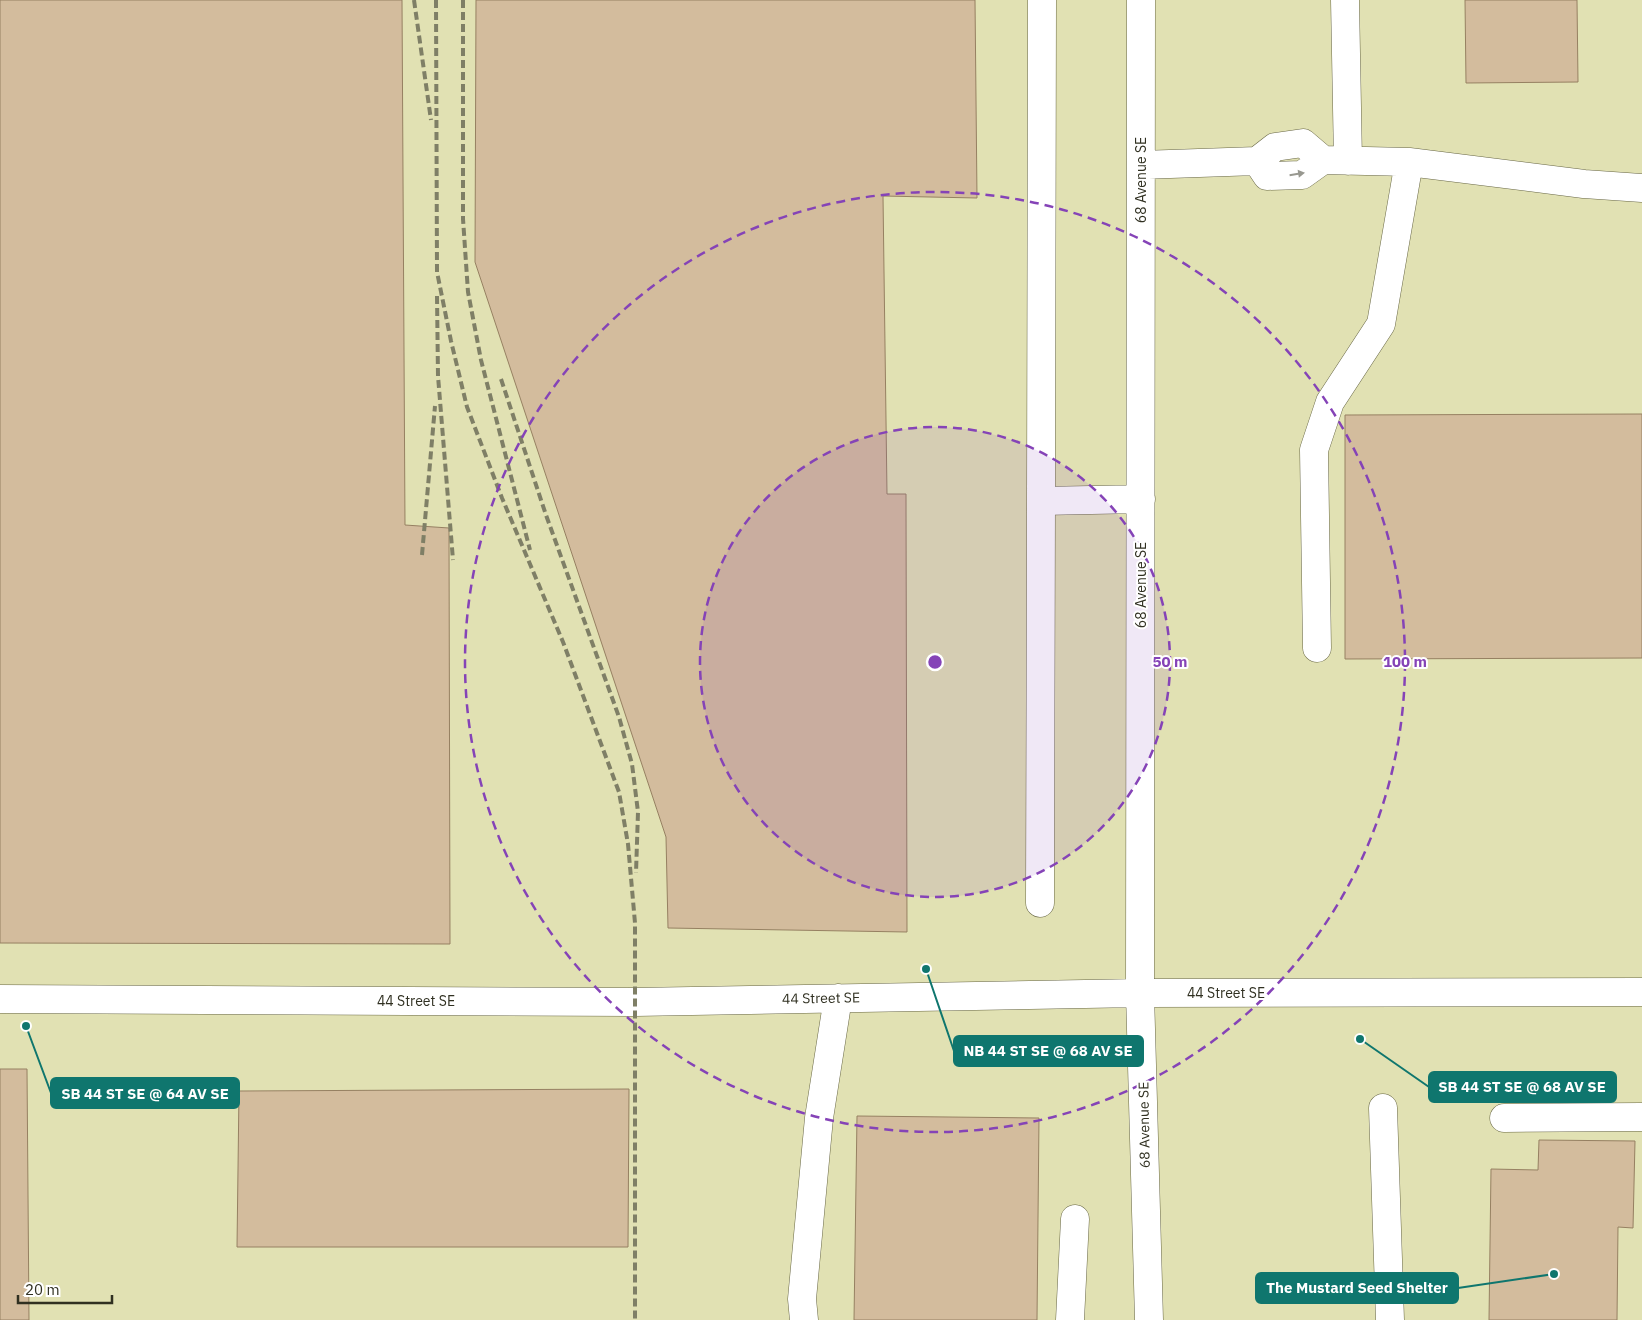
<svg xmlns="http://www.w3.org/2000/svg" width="1642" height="1320" font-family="'IBM Plex Sans',sans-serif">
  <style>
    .built { fill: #e1e1b3 }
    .building { fill: #d3bc9d; stroke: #968062 }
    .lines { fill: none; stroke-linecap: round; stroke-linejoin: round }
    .minor-casing { stroke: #686745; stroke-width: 29 }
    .minor { stroke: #fff; stroke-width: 28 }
    .rail { stroke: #7f7f66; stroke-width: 4; stroke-dasharray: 8 4; stroke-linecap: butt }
    .oneway { fill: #989890 }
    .ring { fill: none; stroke: #8543b7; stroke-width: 2.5; stroke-dasharray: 9 6 }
    .labels { text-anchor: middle; stroke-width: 4; stroke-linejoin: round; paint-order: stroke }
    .street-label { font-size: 14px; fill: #303021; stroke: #fff }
    .centre { fill: #8543b7; stroke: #fff; stroke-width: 2.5 }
    .ring-label { font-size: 15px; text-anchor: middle; font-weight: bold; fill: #8543b7; stroke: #fff; stroke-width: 4; stroke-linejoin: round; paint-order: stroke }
    .leader { fill: none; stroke: #0f766e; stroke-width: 2 }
    .callout-dot { fill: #0f766e; stroke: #fff; stroke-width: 2 }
    .callout { fill: #0f766e; stroke: #0f766e; stroke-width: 2 }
    .callout-label { font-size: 15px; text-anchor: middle; font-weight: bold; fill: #fff }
  </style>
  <rect width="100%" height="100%" fill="#ececc6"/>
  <path class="built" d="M 0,0 L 1642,0 L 1642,1320 L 0,1320 Z"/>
  <path class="building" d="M 0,0 L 402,0 L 405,525 L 449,528 L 450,944 L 0,943 Z
    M 476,0 L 975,0 L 977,198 L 883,196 L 887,494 L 906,494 L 907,932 L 668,928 L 666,837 L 475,262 Z
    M 1465,0 L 1577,0 L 1578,82 L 1466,83 Z
    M 1642,414 L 1642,658 L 1345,659 L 1345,415 Z
    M 0,1069 L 27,1069 L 29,1320 L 0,1320 Z
    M 629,1089 L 628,1247 L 237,1247 L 239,1091 Z
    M 857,1116 L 1039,1118 L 1037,1320 L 854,1320 Z
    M 1539,1140 L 1635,1141 L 1633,1228 L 1618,1227 L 1617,1320 L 1489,1320 L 1491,1169 L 1538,1170 Z"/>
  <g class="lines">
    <g class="minor-casing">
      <path id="minor" d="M 1042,0 L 1041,501 L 1141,499
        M 1141,0 L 1140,993 L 1149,1320
        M 1345,0 L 1348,161
        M 1323,160 L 1409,162 L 1584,184 L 1642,188
        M 1141,165 L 1257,161 L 1275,147 L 1303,143 L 1323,160 L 1302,175 L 1267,176 L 1257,161
        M 1317,648 L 1314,450 L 1330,402 L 1381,324 L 1409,162
        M 1040,903 L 1041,501
        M 0,999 L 635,1002 L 1140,993 L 1642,992
        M 1383,1108 L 1390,1320
        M 1504,1118 L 1642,1117
        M 804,1320 L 802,1299 L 819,1118 L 838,998
        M 1070,1320 L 1075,1219"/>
    </g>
    <use href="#minor" class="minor"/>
    <path class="rail" d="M 414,0 L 431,120
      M 436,0 L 437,272 L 451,341 L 467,407 L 502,498 L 563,642 L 619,792 L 628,844 L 635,923 L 635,1320
      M 463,0 L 463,219 L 468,292 L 481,360 L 530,550
      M 437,296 L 438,376 L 453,560
      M 501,379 L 546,515 L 619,717 L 632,764 L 638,812 L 636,873
      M 422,555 L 435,406"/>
  </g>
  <defs><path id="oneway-solid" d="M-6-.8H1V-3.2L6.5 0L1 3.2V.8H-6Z" transform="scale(1.25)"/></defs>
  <use class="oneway" href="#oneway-solid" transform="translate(1297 174) rotate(-9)"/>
  <circle cx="935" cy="662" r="235" fill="#8543b7" fill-opacity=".12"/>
  <g class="ring">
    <circle cx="935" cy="662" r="235"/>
    <circle cx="935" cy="662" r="470"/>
  </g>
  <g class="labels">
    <g class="street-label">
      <text transform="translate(1141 180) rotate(-90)" y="5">68 Avenue SE</text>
      <text transform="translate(1141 585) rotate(-90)" y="5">68 Avenue SE</text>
      <text x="1226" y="998">44 Street SE</text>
      <text transform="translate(821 998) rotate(-1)" y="5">44 Street SE</text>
      <text x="416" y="1006">44 Street SE</text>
      <text transform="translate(1144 1125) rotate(-91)" y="5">68 Avenue SE</text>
    </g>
  </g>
  <circle cx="935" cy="662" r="8" class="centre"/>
  <g class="ring-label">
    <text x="1170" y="667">50 m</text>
    <text x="1405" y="667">100 m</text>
  </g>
  <path class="leader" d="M926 969L954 1051M1360 1039L1429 1087M26 1026L51 1093M1554 1274L1458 1288"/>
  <g class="callout-dot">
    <circle cx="926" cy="969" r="5"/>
    <circle cx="1360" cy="1039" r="5"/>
    <circle cx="26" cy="1026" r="5"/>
    <circle cx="1554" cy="1274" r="5"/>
  </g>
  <g class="callout">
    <rect x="954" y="1036" width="189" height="30" rx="5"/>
    <rect x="1429" y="1072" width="187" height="30" rx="5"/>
    <rect x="51" y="1078" width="188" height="30" rx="5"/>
    <rect x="1256" y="1273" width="202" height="30" rx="5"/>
  </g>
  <g class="callout-label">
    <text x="1048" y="1056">NB 44 ST SE @ 68 AV SE</text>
    <text x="1522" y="1092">SB 44 ST SE @ 68 AV SE</text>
    <text x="145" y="1099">SB 44 ST SE @ 64 AV SE</text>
    <text x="1357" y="1293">The Mustard Seed Shelter</text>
  </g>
  <path d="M18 1295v8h94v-8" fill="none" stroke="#303021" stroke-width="2.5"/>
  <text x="25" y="1295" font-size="15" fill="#303021" stroke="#ffffff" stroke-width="4" paint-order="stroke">20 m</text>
</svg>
